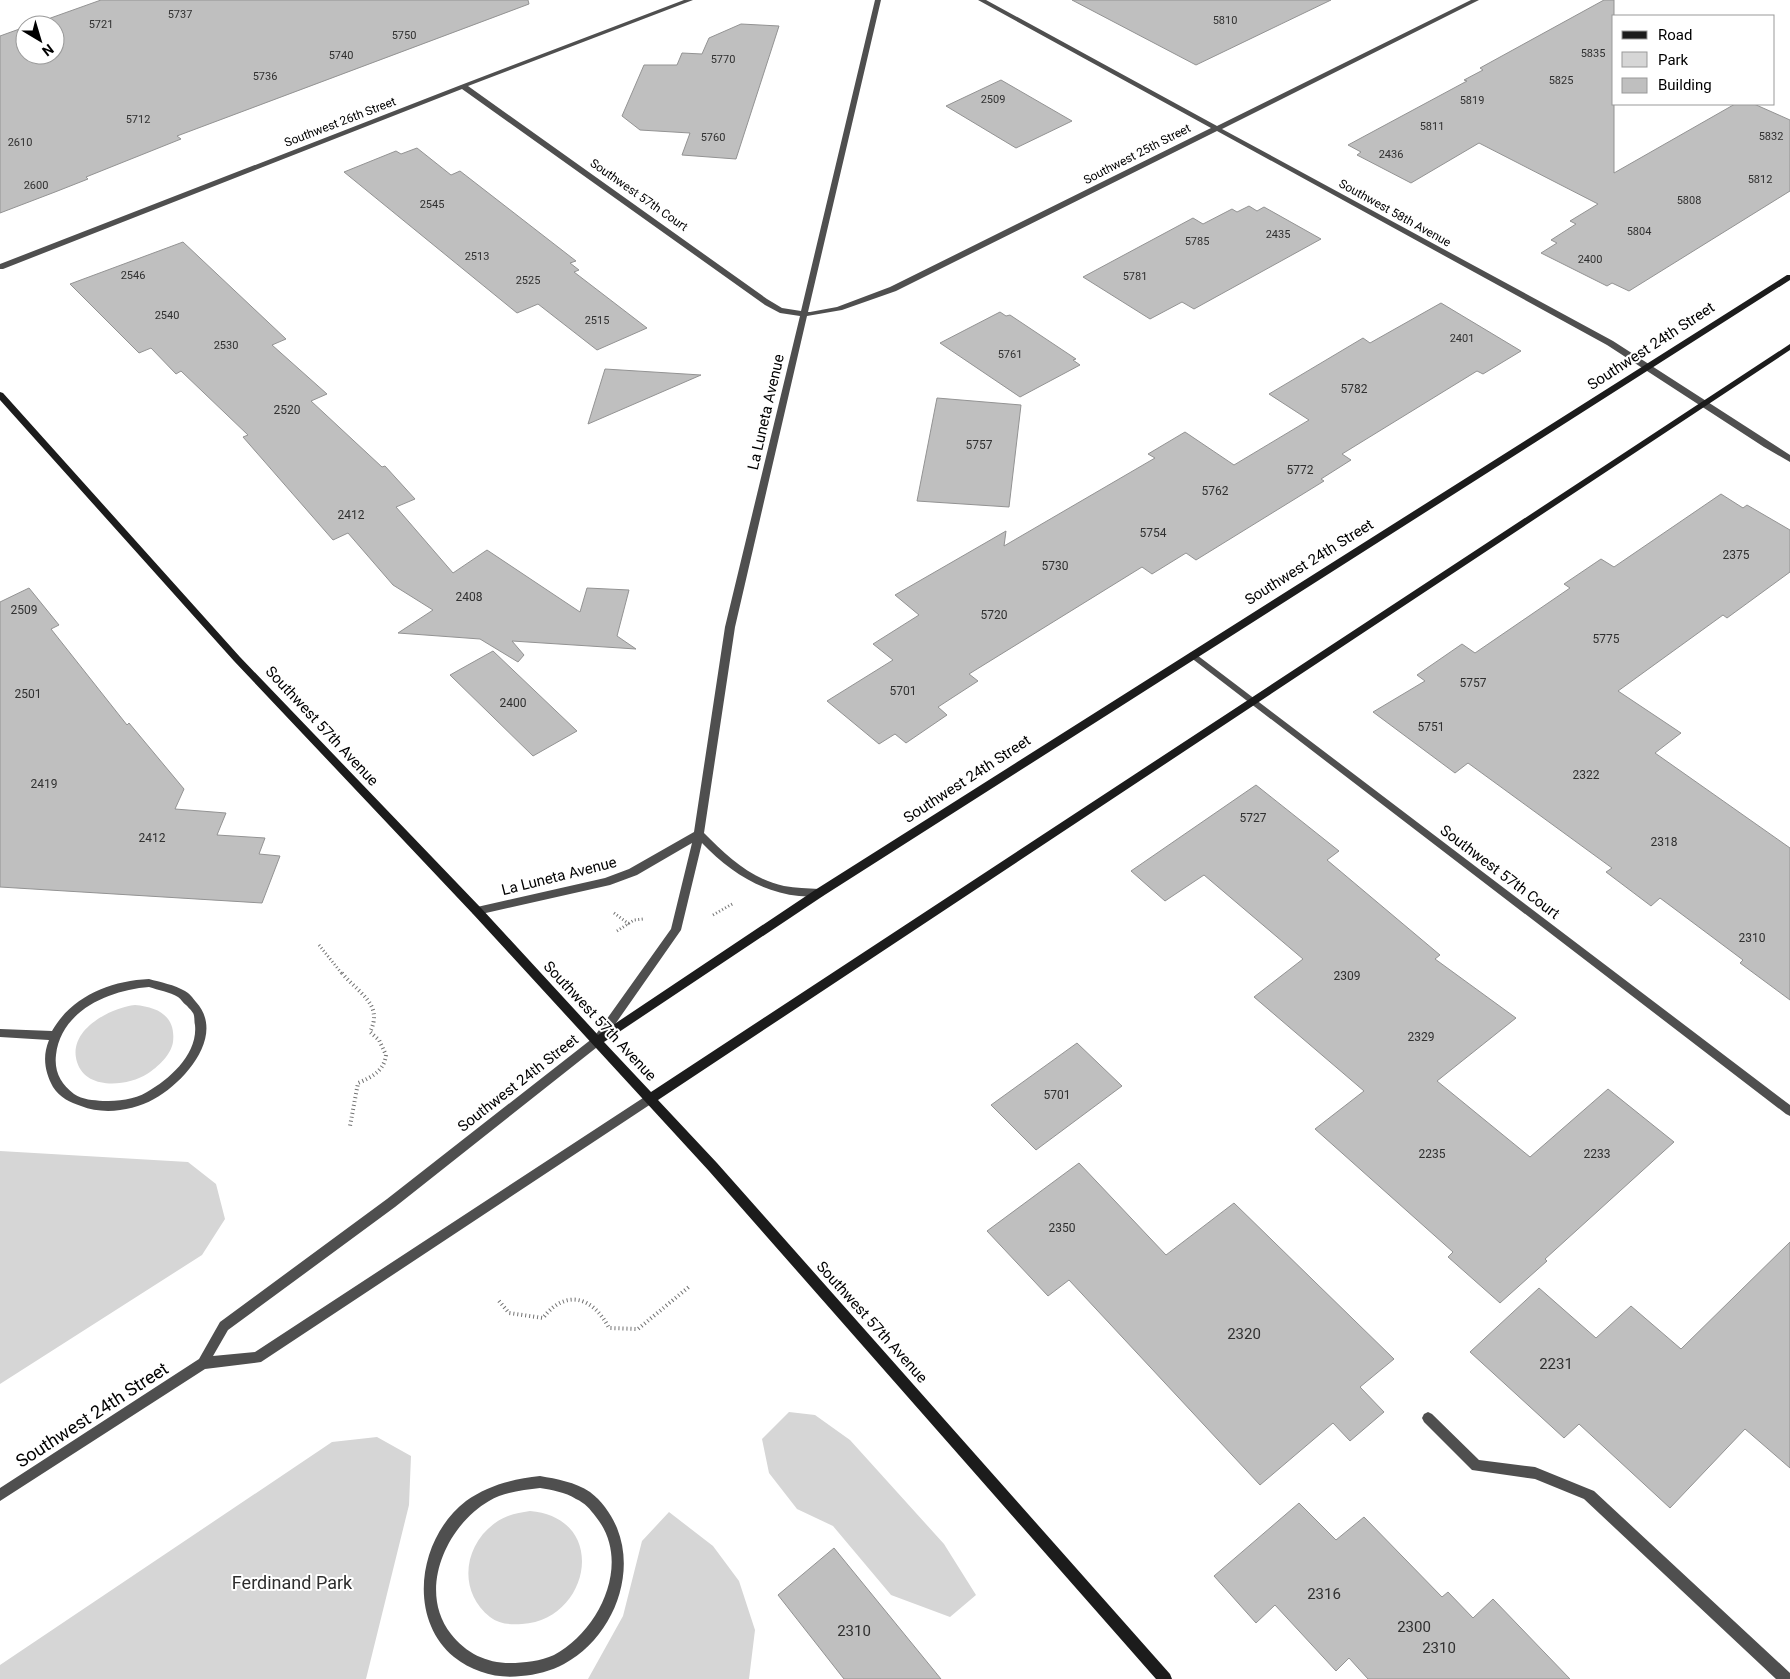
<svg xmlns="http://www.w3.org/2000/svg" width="1790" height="1679" font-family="Roboto,sans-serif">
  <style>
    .green { fill: #d6d6d6 }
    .building { fill: #bfbfbf; stroke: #939393 }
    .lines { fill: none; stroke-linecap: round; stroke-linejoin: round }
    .path-far1 { stroke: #717171; stroke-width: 3; stroke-dasharray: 1 2.5; stroke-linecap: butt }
    .path { stroke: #717171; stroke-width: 4; stroke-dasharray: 1 3; stroke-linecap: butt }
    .service { fill: #4f4f4f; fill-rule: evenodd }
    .minor { fill: #4f4f4f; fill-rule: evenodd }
    .tertiary { fill: #4f4f4f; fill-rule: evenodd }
    .secondary { fill: #1c1c1c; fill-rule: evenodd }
    .labels { text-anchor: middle; stroke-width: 4; stroke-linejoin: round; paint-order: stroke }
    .far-number-label { font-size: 11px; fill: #303030 }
    .far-street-label { font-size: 12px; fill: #000; stroke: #fff }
    .number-label { font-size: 12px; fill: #303030 }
    .street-label { font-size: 15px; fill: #000; stroke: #fff }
    .near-number-label { font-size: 15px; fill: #303030 }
    .near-street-label { font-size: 18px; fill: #000; stroke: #fff }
    .near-park-label { font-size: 18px; fill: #2d2d2d; stroke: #fff }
  </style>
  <rect width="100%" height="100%" fill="#fff"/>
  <path class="green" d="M 135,1005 C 158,1007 176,1016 173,1042 C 171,1055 158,1067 147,1074 C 128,1086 86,1091 77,1062 C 67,1030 110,1008 135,1005 Z
    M 0,1151 L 188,1162 L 216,1184 L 225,1219 L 202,1255 L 0,1384 Z
    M 789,1412 L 815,1415 L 850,1440 L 944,1544 L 976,1595 L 950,1617 L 891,1595 L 833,1526 L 797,1509 L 769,1473 L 762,1439 Z
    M 377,1437 L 411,1456 L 409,1505 L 366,1679 L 0,1679 L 0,1665 L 332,1442 Z
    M 530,1511 C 610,1518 590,1620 522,1624 C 511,1625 499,1624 490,1617 C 458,1592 463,1546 495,1523 C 506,1515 517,1513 530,1511 Z
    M 669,1512 L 713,1546 L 739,1581 L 755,1630 L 749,1679 L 588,1679 L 623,1616 L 642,1541 Z"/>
  <path class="building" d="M 101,0 L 528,0 L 529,4 L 177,136 L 181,139 L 86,177 L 88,179 L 55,192 L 0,213 L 0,36 L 25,27 L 25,55 L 55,55 L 55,25 L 31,25 Z
    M 1072,0 L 1331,0 L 1196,65 Z
    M 1604,0 L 1614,0 L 1614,173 L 1735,104 L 1754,104 L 1790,120 L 1790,191 L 1629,291 L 1612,283 L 1607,286 L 1541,253 L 1557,243 L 1551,240 L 1576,224 L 1570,221 L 1598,204 L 1479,143 L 1411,183 L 1357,155 L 1361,152 L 1348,145 L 1467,81 L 1464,80 L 1483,70 L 1480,68 Z
    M 741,24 L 779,26 L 736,159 L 682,155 L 690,133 L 640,130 L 622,116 L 644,65 L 677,65 L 682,53 L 702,54 L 709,38 Z
    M 1001,80 L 1072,121 L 1016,148 L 946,106 Z
    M 417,148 L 451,175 L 460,171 L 576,261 L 570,263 L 579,270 L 574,272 L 647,328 L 597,350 L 538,304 L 517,313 L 344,172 L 396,151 L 401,154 Z
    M 1249,206 L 1257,211 L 1264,207 L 1321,239 L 1194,309 L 1182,302 L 1150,319 L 1083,277 L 1193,218 L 1203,224 L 1232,209 L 1237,212 Z
    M 183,242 L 286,339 L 272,345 L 327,394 L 311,401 L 382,467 L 385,466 L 415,499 L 396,507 L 453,573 L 487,550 L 580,612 L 587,588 L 629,590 L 617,636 L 636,649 L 512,641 L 524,655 L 518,662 L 480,639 L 398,633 L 433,610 L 393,585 L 348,533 L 333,540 L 243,437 L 248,435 L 181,371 L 176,374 L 151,348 L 139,353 L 70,284 Z
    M 1441,303 L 1521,351 L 1483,374 L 1477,371 L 1342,454 L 1351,460 L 1321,479 L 1324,481 L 1196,560 L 1186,553 L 1152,574 L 1142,567 L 969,674 L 978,681 L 938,707 L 947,715 L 906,743 L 895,734 L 879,744 L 827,701 L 893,660 L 873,644 L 919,615 L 895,595 L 1006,531 L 1004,546 L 1155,458 L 1148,454 L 1185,432 L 1234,465 L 1309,420 L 1269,394 L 1363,338 L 1370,343 Z
    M 1000,312 L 1006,316 L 1010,315 L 1076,359 L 1073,360 L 1080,365 L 1020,397 L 940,343 Z
    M 605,369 L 701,375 L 588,424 Z
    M 937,398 L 1021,405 L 1009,507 L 917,501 Z
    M 1721,494 L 1743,508 L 1747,505 L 1790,530 L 1790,572 L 1727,618 L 1723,615 L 1618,691 L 1681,733 L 1655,753 L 1790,848 L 1790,1000 L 1740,963 L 1743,960 L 1660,898 L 1651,906 L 1606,872 L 1612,868 L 1468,763 L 1455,773 L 1373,712 L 1425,681 L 1417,675 L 1462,644 L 1475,653 L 1570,588 L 1564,584 L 1601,559 L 1614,567 Z
    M 29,588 L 59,625 L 51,629 L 127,725 L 129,723 L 184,789 L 175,809 L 226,813 L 217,835 L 265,838 L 259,854 L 280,856 L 262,903 L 0,887 L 0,602 Z
    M 493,651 L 577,731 L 533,756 L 450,675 Z
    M 1256,785 L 1339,851 L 1327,860 L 1440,955 L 1435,959 L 1516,1018 L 1437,1081 L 1530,1157 L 1608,1089 L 1674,1142 L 1545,1259 L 1547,1261 L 1500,1303 L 1448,1257 L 1453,1252 L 1315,1129 L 1364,1091 L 1254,997 L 1303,959 L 1204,875 L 1165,901 L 1131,871 Z
    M 1077,1043 L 1122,1086 L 1036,1150 L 991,1105 Z
    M 1079,1163 L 1166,1255 L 1234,1203 L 1394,1359 L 1360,1387 L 1384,1412 L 1350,1441 L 1333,1423 L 1260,1485 L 1069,1280 L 1048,1296 L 987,1231 Z
    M 1790,1242 L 1790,1468 L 1745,1429 L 1670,1508 L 1579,1424 L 1564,1438 L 1470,1352 L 1539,1288 L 1596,1338 L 1631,1306 L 1681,1349 Z
    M 1299,1503 L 1336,1540 L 1364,1517 L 1442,1597 L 1448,1592 L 1473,1618 L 1493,1599 L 1570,1679 L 1368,1679 L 1349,1658 L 1336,1671 L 1275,1605 L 1256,1623 L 1214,1576 Z
    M 834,1548 L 941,1679 L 844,1679 L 778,1595 Z"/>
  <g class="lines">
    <path class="path-far1" d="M 614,913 L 629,924
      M 713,915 L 734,903
      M 617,931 L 634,920 L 643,919
      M 319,945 L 343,975"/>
    <path class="path" d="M 342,973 C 358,993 384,1004 370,1032 L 379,1040 L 386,1055 C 384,1071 372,1077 358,1083 L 350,1126
      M 499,1301 L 509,1313 L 543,1318 C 566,1288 593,1297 609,1328 L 638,1329 L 690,1286"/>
    <path class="service" d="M 1428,1412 L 1432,1414 L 1479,1460 L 1535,1467 L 1594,1491 L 1790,1673 L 1790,1679 L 1776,1679 L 1584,1499 L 1535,1479 L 1472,1470 L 1424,1422 L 1422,1418 L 1424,1414 Z"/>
    <path class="minor" d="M 684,0 L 693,0 L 468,86 L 767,299 L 782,308 L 801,311 L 875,0 L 881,0 L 808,312 L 810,312 L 837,307 L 890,287 L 1211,128 L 978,0 L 986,0 L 1217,126 L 1471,0 L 1479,0 L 1222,129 L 1613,341 L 1790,455 L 1790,462 L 1764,447 L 1607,345 L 1217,131 L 896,291 L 842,310 L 807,316 L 735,627 L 704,833 C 727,856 751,879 784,886 C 796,888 807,888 819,889 L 823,890 L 824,893 L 823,896 C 816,898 807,896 799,896 C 760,892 729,871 702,843 L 681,930 L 602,1043 L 598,1045 L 594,1043 L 593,1040 L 594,1037 L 671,929 L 692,843 L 637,875 L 610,885 L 477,915 L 473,914 L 472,911 L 473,908 L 477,907 L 605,878 L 629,869 L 694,832 L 725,627 L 800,316 L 780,313 L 765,305 L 462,89 L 3,269 L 0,269 L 0,264 L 461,85 Z
      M 1193,652 L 1790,1105 L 1790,1116 L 1786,1114 L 1190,657 L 1188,655 L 1190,653 Z
      M 149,979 C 160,982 175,985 185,991 C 189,993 193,998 196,1002 C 226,1035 185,1082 154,1099 C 133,1111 103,1115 81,1106 C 70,1102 60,1098 53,1087 C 45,1072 42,1057 49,1040 L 0,1037 L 0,1029 L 52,1031 C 72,996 110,981 149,979 ZM 149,987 C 158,990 170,992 178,997 C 181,999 183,1003 186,1005 C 188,1007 192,1011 193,1013 C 195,1016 194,1022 195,1025 C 198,1054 170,1079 147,1092 C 134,1100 118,1101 103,1101 C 93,1100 83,1100 74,1094 C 61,1084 54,1072 56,1055 C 61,1010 110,990 149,987 Z
      M 540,1476 C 557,1479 575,1482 590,1492 C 602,1501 611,1514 617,1528 C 637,1577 611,1639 564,1664 C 551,1671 536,1675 521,1676 C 497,1679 473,1672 454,1657 C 406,1617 419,1537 466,1501 C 488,1485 513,1479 540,1476 ZM 540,1488 C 552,1490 565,1492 576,1499 C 585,1503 590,1509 596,1517 C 632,1561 601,1630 554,1655 C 541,1661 524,1663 510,1663 C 486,1663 466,1653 451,1634 C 417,1591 446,1526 489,1501 C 504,1492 523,1490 540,1488 Z"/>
    <path class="tertiary" d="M 597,1036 L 601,1038 L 602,1041 L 601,1044 L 395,1207 L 228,1330 L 213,1356 L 255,1352 L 646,1096 L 650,1094 L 654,1096 L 656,1099 L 654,1102 L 261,1362 L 205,1369 L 0,1501 L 0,1488 L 199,1359 L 220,1322 L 387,1199 L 593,1038 Z"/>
    <path class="secondary" d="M 1787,275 L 1790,275 L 1790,280 L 823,896 L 604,1042 L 651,1092 L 1790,344 L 1790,350 L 658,1100 L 717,1163 L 1170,1674 L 1172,1679 L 1156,1679 L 709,1171 L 473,914 L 234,661 L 0,400 L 0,392 L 3,393 L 240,657 L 481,908 L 598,1035 L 815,890 Z"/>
  </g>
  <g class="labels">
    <g class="far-number-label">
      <text x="180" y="18">5737</text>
      <text x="1225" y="24">5810</text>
      <text x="101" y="28">5721</text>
      <text x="404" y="39">5750</text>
      <text x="1593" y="57">5835</text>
      <text x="341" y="59">5740</text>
      <text x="723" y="63">5770</text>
      <text x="265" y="80">5736</text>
      <text x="1561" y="84">5825</text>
      <text x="993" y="103">2509</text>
      <text x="1472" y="104">5819</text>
      <text x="138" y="123">5712</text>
      <text x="1432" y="130">5811</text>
      <text x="1771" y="140">5832</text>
      <text x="713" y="141">5760</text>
      <text x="20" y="146">2610</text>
      <text x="1391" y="158">2436</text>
      <text x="1760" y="183">5812</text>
      <text x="36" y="189">2600</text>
      <text x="1689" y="204">5808</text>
      <text x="432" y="208">2545</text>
      <text x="1639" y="235">5804</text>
      <text x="1278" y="238">2435</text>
      <text x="1197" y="245">5785</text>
      <text x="477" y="260">2513</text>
      <text x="1590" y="263">2400</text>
      <text x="133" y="279">2546</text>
      <text x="1135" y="280">5781</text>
      <text x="528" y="284">2525</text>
      <text x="167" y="319">2540</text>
      <text x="597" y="324">2515</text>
      <text x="1462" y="342">2401</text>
      <text x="226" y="349">2530</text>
      <text x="1010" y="358">5761</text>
    </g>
    <g class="far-street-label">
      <text transform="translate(340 122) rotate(-21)" y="4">Southwest 26th Street</text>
      <text transform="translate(1137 154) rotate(-27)" y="4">Southwest 25th Street</text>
      <text transform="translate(639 195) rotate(35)" y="4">Southwest 57th Court</text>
      <text transform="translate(1395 213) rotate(29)" y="4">Southwest 58th Avenue</text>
    </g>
    <g class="number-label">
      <text x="1354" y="393">5782</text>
      <text x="287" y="414">2520</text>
      <text x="979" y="449">5757</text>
      <text x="1300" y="474">5772</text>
      <text x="1215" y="495">5762</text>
      <text x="351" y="519">2412</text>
      <text x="1153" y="537">5754</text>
      <text x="1736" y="559">2375</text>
      <text x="1055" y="570">5730</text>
      <text x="469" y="601">2408</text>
      <text x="24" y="614">2509</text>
      <text x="994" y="619">5720</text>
      <text x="1606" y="643">5775</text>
      <text x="1473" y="687">5757</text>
      <text x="903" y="695">5701</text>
      <text x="28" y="698">2501</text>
      <text x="513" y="707">2400</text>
      <text x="1431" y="731">5751</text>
      <text x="1586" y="779">2322</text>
      <text x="44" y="788">2419</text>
      <text x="1253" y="822">5727</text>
      <text x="152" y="842">2412</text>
      <text x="1664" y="846">2318</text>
      <text x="1752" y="942">2310</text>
      <text x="1347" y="980">2309</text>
      <text x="1421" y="1041">2329</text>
      <text x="1057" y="1099">5701</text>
      <text x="1432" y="1158">2235</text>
      <text x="1597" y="1158">2233</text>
      <text x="1062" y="1232">2350</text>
    </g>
    <g class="street-label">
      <text transform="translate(1651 346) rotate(-33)" y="5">Southwest 24th Street</text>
      <text transform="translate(766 412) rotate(-77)" y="5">La Luneta Avenue</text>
      <text transform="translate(1309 562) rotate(-32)" y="5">Southwest 24th Street</text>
      <text transform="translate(322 726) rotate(47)" y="5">Southwest 57th Avenue</text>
      <text transform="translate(967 779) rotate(-33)" y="5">Southwest 24th Street</text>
      <text transform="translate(1500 872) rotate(37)" y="5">Southwest 57th Court</text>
      <text transform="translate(559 876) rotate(-14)" y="5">La Luneta Avenue</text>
      <text transform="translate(600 1021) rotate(47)" y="5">Southwest 57th Avenue</text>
      <text transform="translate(518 1083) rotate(-38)" y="5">Southwest 24th Street</text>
      <text transform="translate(872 1322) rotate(48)" y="5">Southwest 57th Avenue</text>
    </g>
    <g class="near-number-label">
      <text x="1244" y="1339">2320</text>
      <text x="1556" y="1369">2231</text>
      <text x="1324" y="1599">2316</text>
      <text x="1414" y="1632">2300</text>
      <text x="854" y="1636">2310</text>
      <text x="1439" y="1653">2310</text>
    </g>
    <g class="near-street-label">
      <text transform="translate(92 1415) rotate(-33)" y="6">Southwest 24th Street</text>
    </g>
    <g class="near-park-label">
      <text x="292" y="1589">Ferdinand Park</text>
    </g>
  </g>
  <rect x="1612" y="15" width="162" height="90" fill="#ffffff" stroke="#999999"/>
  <rect x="1622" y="31" width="25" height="8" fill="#1c1c1c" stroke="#999999"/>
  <text x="1658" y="40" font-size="15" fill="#000000">Road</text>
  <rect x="1622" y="52" width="25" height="15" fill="#d6d6d6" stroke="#999999"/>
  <text x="1658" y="65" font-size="15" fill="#000000">Park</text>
  <rect x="1622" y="78" width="25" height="15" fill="#bfbfbf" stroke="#999999"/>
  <text x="1658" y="90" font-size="15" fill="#000000">Building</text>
  <g transform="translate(40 40) rotate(142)"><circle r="24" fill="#ffffff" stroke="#999999"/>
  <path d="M0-4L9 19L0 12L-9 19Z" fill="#000000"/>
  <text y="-8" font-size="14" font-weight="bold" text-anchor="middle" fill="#000000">N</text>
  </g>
</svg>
